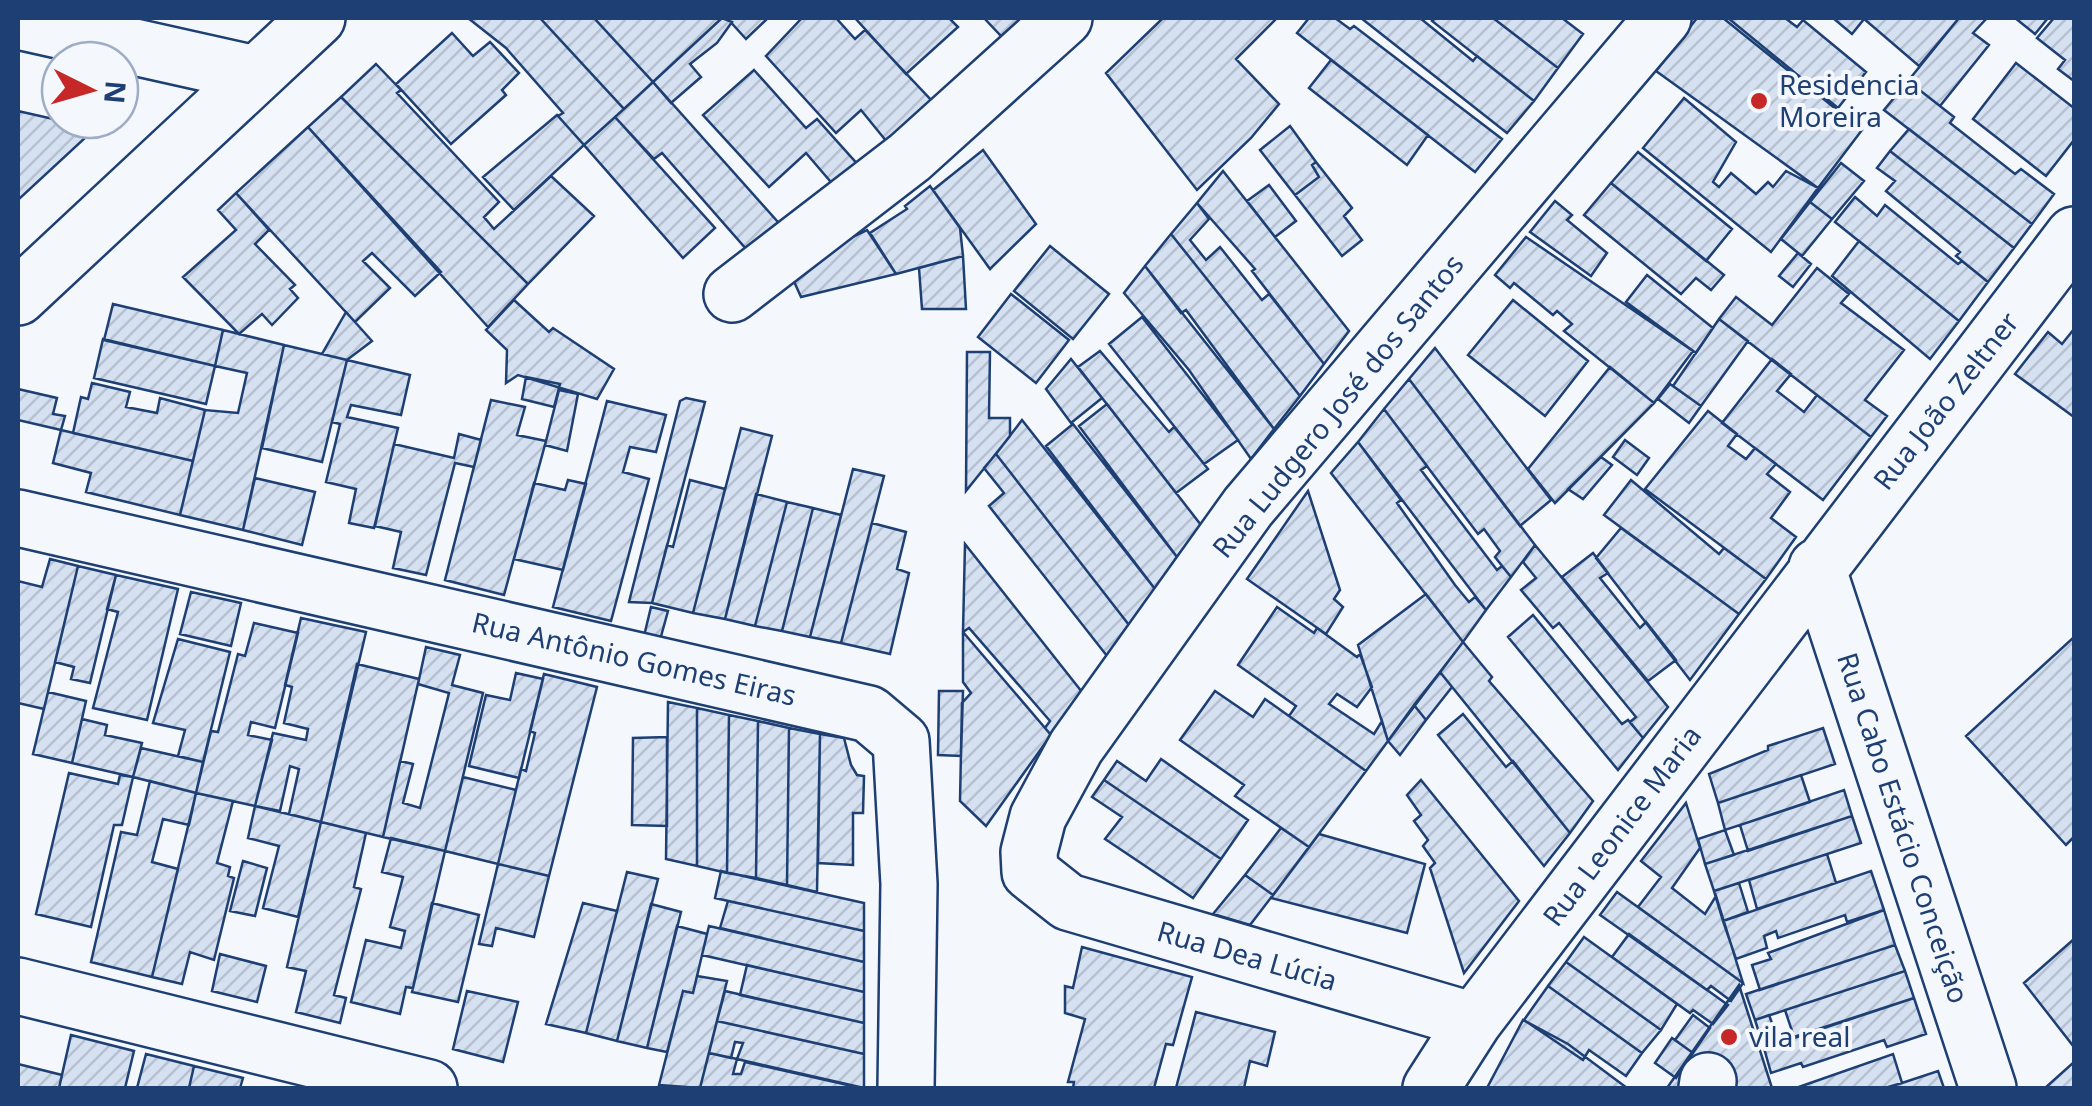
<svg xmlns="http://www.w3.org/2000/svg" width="2092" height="1106" font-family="'Noto Sans',sans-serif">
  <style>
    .building { fill: url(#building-hatch); stroke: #1d3f73; stroke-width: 2.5 }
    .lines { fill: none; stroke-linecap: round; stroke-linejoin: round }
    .minor-casing { stroke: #1d3f73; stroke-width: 60 }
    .minor { stroke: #f4f7fb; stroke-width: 55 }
    .poi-dot { fill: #c62828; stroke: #f4f7fb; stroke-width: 4 }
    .labels { text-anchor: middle; stroke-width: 8; stroke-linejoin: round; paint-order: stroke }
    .poi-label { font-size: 28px; fill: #1d3f73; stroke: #f4f7fb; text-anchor: start }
    .street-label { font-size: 28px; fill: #1d3f73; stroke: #f4f7fb }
  </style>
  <defs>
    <pattern id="building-hatch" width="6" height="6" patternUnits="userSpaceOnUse" patternTransform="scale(2.5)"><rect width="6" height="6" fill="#d5e0f0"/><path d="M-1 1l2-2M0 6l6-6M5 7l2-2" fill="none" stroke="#b6c1d1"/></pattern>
  </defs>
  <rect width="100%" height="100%" fill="#f4f7fb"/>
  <path class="building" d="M 468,18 L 540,18 L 624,109 L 584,145 L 558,116 L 563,113 L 506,48 Z
    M 540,18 L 594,18 L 653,82 L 624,109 Z
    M 594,18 L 722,18 L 653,82 Z
    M 722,18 L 732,22 L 717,43 L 690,64 L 701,77 L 671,103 L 653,82 Z
    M 727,18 L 768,18 L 746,39 Z
    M 802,18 L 836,18 L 855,39 L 865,30 L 932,101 L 887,142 L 861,110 L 836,133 L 766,56 Z
    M 855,18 L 949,18 L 958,27 L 906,74 Z
    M 984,18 L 1024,18 L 1002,37 Z
    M 1163,18 L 1277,18 L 1236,59 L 1279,104 L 1251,138 L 1197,190 L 1106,73 Z
    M 1309,18 L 1335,18 L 1350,29 L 1354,26 L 1502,139 L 1475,172 L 1297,33 Z
    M 1361,18 L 1420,18 L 1473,61 L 1477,56 L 1534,101 L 1507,133 Z
    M 1435,18 L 1493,18 L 1558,68 L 1534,101 L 1432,21 Z
    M 1493,18 L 1562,18 L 1583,34 L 1558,68 Z
    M 1697,18 L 1723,18 L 1862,130 L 1818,188 L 1656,71 Z
    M 1728,18 L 1785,18 L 1797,27 L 1803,20 L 1866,72 L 1838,108 Z
    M 1833,18 L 1863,18 L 1864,19 L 1852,34 Z
    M 1863,18 L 1959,18 L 1919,66 Z
    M 1959,18 L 1987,18 L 1973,33 L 1989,45 L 1940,106 L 1908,81 Z
    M 2015,18 L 2048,18 L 2035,34 Z
    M 2054,18 L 2074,18 L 2074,81 L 2058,69 L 2065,60 L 2037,38 Z
    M 452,33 L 473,56 L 490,42 L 519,73 L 502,90 L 506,95 L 451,144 L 396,84 Z
    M 1331,60 L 1428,135 L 1407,165 L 1309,88 Z
    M 2016,63 L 2074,108 L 2074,140 L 2046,176 L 1973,119 Z
    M 376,64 L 401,90 L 397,93 L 499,202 L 484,217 L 494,229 L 551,176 L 594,216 L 528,284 L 341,97 Z
    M 754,70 L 806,128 L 817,119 L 860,167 L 836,188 L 806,153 L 769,187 L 703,115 Z
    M 1908,81 L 1954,117 L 1950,123 L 2015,174 L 2021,169 L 2054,194 L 2032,224 L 1884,110 Z
    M 653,82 L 786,231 L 754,258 L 662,153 L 654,159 L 615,117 Z
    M 341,97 L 528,284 L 488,327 L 308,127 Z
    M 1684,98 L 1736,142 L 1713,182 L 1719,187 L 1731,173 L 1756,194 L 1768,182 L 1773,187 L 1786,171 L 1818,188 L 1771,252 L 1643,148 Z
    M 18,111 L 80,125 L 85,138 L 18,200 Z
    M 557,115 L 584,145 L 514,210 L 483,177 Z
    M 615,117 L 715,228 L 683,258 L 584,145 Z
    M 1290,126 L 1316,162 L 1312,165 L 1319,177 L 1295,195 L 1260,150 Z
    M 308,127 L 441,272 L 415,296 L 372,253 L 363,261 L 390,288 L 355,322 L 236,193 Z
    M 1909,129 L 2032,224 L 2014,248 L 1890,151 Z
    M 983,150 L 1036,224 L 990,269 L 933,190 Z
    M 1890,151 L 2014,248 L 1988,282 L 1956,256 L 1960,252 L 1886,191 L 1895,181 L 1877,168 Z
    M 1638,152 L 1732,229 L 1706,261 L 1611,183 Z
    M 1316,162 L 1352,208 L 1344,216 L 1362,240 L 1342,256 L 1295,195 L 1319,177 L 1312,165 Z
    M 1841,163 L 1864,181 L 1832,219 L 1810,202 Z
    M 1223,171 L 1349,331 L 1324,364 L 1252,271 L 1255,269 L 1197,203 Z
    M 1611,183 L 1724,275 L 1711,290 L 1696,278 L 1681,294 L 1584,215 Z
    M 1269,185 L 1296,221 L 1275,237 L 1247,201 Z
    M 930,186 L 960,228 L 963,256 L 896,274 L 870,233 L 907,209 L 905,206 Z
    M 236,193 L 269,230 L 255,244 L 295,285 L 290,289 L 298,298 L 272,325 L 262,314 L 239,334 L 183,277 L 236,230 L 218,210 Z
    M 1855,197 L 1877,216 L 1885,205 L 1958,264 L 1962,261 L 1988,282 L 1959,321 L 1835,222 Z
    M 1555,201 L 1572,215 L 1567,220 L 1607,253 L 1591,276 L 1530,232 Z
    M 1810,202 L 1832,219 L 1802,256 L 1781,239 Z
    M 1197,203 L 1209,219 L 1190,240 L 1206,260 L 1220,247 L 1262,300 L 1269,294 L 1324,364 L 1300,396 L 1171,234 Z
    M 867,230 L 896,274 L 801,297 L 792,277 L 829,248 Z
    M 1171,234 L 1300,396 L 1274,429 L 1186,310 L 1181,313 L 1145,266 Z
    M 1526,237 L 1693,351 L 1654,403 L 1564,331 L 1572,324 L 1557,311 L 1553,315 L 1514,283 L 1510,288 L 1495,275 Z
    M 1859,241 L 1959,321 L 1930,359 L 1832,276 Z
    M 1050,246 L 1109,294 L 1073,339 L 1014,291 Z
    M 1798,253 L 1811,264 L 1793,287 L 1779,276 Z
    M 963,256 L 966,309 L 922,309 L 919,268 Z
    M 1145,266 L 1274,429 L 1251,459 L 1189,370 L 1124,293 Z
    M 1817,268 L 1849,294 L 1841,303 L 1904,350 L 1865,400 L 1887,416 L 1871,437 L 1719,319 L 1736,297 L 1772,325 Z
    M 1647,275 L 1713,328 L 1696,353 L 1626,302 Z
    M 1011,294 L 1069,340 L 1036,383 L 978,337 Z
    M 514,300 L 549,332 L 553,328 L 614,369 L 597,399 L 518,375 L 506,383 L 507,350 L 486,330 Z
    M 1513,300 L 1588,361 L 1545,416 L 1468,355 Z
    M 113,304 L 223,330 L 215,366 L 104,340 Z
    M 346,312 L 372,341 L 347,360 L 322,354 Z
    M 1142,317 L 1238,440 L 1204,464 L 1109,344 Z
    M 1719,319 L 1748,341 L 1701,406 L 1673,386 Z
    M 2074,329 L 2074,417 L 2015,374 L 2048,332 L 2062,344 Z
    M 223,330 L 284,345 L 243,530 L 180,515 L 205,410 L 238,413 L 247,373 L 215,366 Z
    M 103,339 L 215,366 L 206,404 L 94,378 Z
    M 284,345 L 347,360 L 322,462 L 262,448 Z
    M 1435,348 L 1551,500 L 1520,526 L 1409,379 Z
    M 1100,351 L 1169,432 L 1174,427 L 1208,469 L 1176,493 L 1078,367 Z
    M 967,352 L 990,352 L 989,418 L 1010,418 L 1010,436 L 966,491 Z
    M 1071,359 L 1102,398 L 1071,423 L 1046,389 Z
    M 1772,359 L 1791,374 L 1777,391 L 1804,412 L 1817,395 L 1871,437 L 1823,500 L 1722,423 Z
    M 347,360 L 410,375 L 401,415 L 351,405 L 347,417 L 398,428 L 374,528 L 349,523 L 356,489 L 326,482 L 340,424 L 332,422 Z
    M 1610,367 L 1654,403 L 1555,503 L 1528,469 Z
    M 526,377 L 560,384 L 554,407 L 522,399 Z
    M 1409,379 L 1535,545 L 1511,577 L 1495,557 L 1500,551 L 1484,529 L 1478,534 L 1384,409 Z
    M 92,383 L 130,392 L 126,407 L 157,413 L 160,398 L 205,410 L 193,461 L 73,433 L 81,397 L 88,399 Z
    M 1670,384 L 1701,406 L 1689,423 L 1658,399 Z
    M 18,389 L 57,398 L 53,414 L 65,416 L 61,430 L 18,420 Z
    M 559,390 L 578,394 L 567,451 L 545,445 Z
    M 686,398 L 705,402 L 652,603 L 629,602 L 680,401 Z
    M 491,400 L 525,407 L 517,435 L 546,441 L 504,595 L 445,580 Z
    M 607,401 L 666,415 L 656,452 L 630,447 L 623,472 L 649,479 L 611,621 L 553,607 Z
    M 1107,404 L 1201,525 L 1177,557 L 1079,426 Z
    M 1384,409 L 1427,466 L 1421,470 L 1497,570 L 1502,566 L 1511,577 L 1486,610 L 1358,442 Z
    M 1708,411 L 1737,434 L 1728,446 L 1746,459 L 1755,448 L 1776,464 L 1767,474 L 1790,492 L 1771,518 L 1796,537 L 1766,579 L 1645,489 Z
    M 1022,420 L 1155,589 L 1129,625 L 996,454 Z
    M 1073,424 L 1177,557 L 1155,589 L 1046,446 Z
    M 741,428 L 772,436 L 725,619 L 693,613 Z
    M 61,430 L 193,461 L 180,515 L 86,492 L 91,473 L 53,463 Z
    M 459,434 L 481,440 L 474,467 L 455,463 L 426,575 L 393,568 L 401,532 L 375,526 L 394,444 L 454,458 Z
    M 1625,440 L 1649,458 L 1637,475 L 1613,457 Z
    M 1358,442 L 1401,500 L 1397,503 L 1455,585 L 1469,602 L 1475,597 L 1486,610 L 1463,642 L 1331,473 Z
    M 996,454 L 1129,625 L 1107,656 L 989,506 L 1004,493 L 984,468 Z
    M 1601,457 L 1612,465 L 1583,499 L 1568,489 Z
    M 853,469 L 884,476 L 841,643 L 810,637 Z
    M 255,478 L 315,492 L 302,545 L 243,530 Z
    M 568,480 L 586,484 L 563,570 L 514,559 L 534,483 L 565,490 Z
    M 690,480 L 725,489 L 693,613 L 652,603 L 667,545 L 673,547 Z
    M 1631,480 L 1719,554 L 1724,548 L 1766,579 L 1739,614 L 1604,515 Z
    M 1308,491 L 1340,590 L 1334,599 L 1343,607 L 1326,634 L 1247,579 Z
    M 756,494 L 787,502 L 755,626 L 725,619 Z
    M 787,502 L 813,508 L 782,631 L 755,626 Z
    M 813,508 L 841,515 L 810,637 L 782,631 Z
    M 872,523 L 906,532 L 897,569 L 909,573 L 890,654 L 841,643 Z
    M 1621,528 L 1739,614 L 1690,680 L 1596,558 Z
    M 965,544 L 1082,692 L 1051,735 L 1045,728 L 1050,721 L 969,628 L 963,632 Z
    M 1535,545 L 1668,707 L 1643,738 L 1630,722 L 1636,717 L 1559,623 L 1553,628 L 1521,590 L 1536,578 L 1523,562 Z
    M 1593,553 L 1608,573 L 1600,578 L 1640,628 L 1646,622 L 1676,660 L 1648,681 L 1562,577 Z
    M 50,559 L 78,566 L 44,709 L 18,703 L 18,581 L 42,587 Z
    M 78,566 L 116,575 L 90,683 L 71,679 L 74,667 L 55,662 Z
    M 116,575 L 178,589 L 147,720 L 93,708 L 118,612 L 107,609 Z
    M 191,592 L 241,603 L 231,646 L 180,634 Z
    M 1426,594 L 1463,642 L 1388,741 L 1358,645 Z
    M 651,607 L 668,611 L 660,640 L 644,636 Z
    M 1277,607 L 1314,633 L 1317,628 L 1357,657 L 1360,654 L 1372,687 L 1357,707 L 1337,694 L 1329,704 L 1374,734 L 1382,721 L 1388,741 L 1366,771 L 1289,716 L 1296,706 L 1238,665 Z
    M 1533,615 L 1622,724 L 1628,720 L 1643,738 L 1618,770 L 1508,637 Z
    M 301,618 L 366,632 L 321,822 L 289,814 L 299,769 L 290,766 L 280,811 L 255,806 L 273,733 L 306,740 L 308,729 L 284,723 L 292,687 L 285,685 Z
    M 254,623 L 298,633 L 275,728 L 251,722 L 248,735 L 272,740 L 255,806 L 196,793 L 211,731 L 218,732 L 238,654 L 245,656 Z
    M 963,632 L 1051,735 L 986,826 L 960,801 L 962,703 L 971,693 L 963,682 Z
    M 2074,637 L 2074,837 L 2066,845 L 1966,736 Z
    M 178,639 L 230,652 L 203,762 L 178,756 L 185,730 L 153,723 Z
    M 1463,642 L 1492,677 L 1489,681 L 1593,801 L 1570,833 L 1440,672 Z
    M 426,647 L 460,655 L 452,685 L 483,693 L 445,851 L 383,837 L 400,761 L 413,764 L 403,803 L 420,808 L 449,693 L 418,684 Z
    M 357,664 L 419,679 L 383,837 L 321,822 Z
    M 1440,672 L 1452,687 L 1426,720 L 1414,705 Z
    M 516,673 L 543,679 L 519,778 L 469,766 L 486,695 L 510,700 Z
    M 544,674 L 597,687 L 549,876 L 498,864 L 521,769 L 526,771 L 535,733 L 530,731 Z
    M 939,691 L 963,691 L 961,756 L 938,755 Z
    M 1215,691 L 1253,717 L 1265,699 L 1366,771 L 1309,847 L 1235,796 L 1244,785 L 1180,740 Z
    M 48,692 L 86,701 L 72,763 L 33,754 Z
    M 668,702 L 697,708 L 697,866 L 666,859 Z
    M 1414,705 L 1426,720 L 1400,755 L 1388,741 Z
    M 697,708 L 729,715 L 727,873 L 697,866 Z
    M 1463,714 L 1506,767 L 1513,761 L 1570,833 L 1544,866 L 1438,735 Z
    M 729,715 L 758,721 L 756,878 L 727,873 Z
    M 82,719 L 107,725 L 105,735 L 142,743 L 133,777 L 72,763 Z
    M 758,721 L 789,728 L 787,885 L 756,878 Z
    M 789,728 L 820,734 L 817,892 L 787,885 Z
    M 1823,728 L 1835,764 L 1718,803 L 1709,774 L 1768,750 L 1768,746 Z
    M 820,734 L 844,738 L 851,765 L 857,775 L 864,776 L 863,813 L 853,813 L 853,865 L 818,863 Z
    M 667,737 L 667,826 L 632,825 L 633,738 Z
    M 141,748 L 203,762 L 196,793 L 133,777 Z
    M 1161,759 L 1248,820 L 1221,859 L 1104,780 L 1117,761 L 1146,781 Z
    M 69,773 L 118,784 L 120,775 L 133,777 L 122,825 L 114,825 L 91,927 L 36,914 Z
    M 1801,775 L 1810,802 L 1725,830 L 1718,803 Z
    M 463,777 L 516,790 L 498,864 L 445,851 Z
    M 1104,780 L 1221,859 L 1193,898 L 1105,839 L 1122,817 L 1092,797 Z
    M 1421,780 L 1519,901 L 1464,973 L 1430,868 L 1435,863 L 1423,846 L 1428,840 L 1414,821 L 1421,815 L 1407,795 Z
    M 150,781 L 196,793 L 189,825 L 163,819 L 152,862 L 178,869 L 152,977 L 91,962 L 121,832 L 137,835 Z
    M 1844,790 L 1852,816 L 1748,851 L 1740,825 Z
    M 196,793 L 233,801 L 217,863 L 230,867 L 228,876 L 234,878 L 214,960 L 190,952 L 182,984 L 152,977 Z
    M 1686,803 L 1700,848 L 1672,888 L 1705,914 L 1716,896 L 1743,983 L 1638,907 L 1661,877 L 1641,861 Z
    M 255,806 L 321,822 L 298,917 L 263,908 L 279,846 L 248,838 Z
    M 1852,816 L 1861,843 L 1714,891 L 1705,864 Z
    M 321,822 L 366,833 L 354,887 L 361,889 L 334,995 L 346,998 L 340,1023 L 296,1012 L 306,971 L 287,967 Z
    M 1281,828 L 1309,847 L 1273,895 L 1245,875 Z
    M 1725,830 L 1734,855 L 1705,864 L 1698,839 Z
    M 1319,834 L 1425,864 L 1407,933 L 1271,898 Z
    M 391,838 L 445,851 L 413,988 L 406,987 L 400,1014 L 351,1002 L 366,940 L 401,948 L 405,931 L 390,927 L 403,877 L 382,872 Z
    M 1827,854 L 1836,883 L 1757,909 L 1749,880 Z
    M 243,861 L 267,868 L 255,916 L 230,911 Z
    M 498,864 L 549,876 L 534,937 L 496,928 L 492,946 L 479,944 Z
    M 721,871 L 864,903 L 864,931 L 715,898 Z
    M 1871,871 L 1884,910 L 1847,922 L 1845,915 L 1778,938 L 1776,931 L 1764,936 L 1767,948 L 1736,959 L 1723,921 Z
    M 627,872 L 658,879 L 617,1041 L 586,1033 Z
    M 1245,875 L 1273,895 L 1250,925 L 1213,914 Z
    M 1739,883 L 1748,912 L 1723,921 L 1714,891 Z
    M 1617,892 L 1743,983 L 1731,1001 L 1711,986 L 1707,990 L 1600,915 Z
    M 728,901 L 864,931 L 864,962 L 720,928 Z
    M 432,903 L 479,915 L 458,1002 L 412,992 Z
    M 583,903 L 617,911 L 586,1033 L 546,1024 Z
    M 651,904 L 681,912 L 647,1048 L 617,1041 Z
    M 1884,910 L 1895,945 L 1760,990 L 1752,965 L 1771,959 L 1768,953 Z
    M 677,926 L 707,934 L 693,993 L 683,991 L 667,1052 L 647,1048 Z
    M 709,926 L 864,962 L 864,992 L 702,955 Z
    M 1629,934 L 1728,1005 L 1713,1024 L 1693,1010 L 1690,1013 L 1612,957 Z
    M 1584,937 L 1677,1004 L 1661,1030 L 1566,962 Z
    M 2074,939 L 2074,1047 L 2024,983 Z
    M 1895,945 L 1905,971 L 1755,1020 L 1746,994 Z
    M 1082,947 L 1192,977 L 1173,1045 L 1166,1044 L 1154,1088 L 1073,1088 L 1074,1082 L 1068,1082 L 1085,1019 L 1065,1013 L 1065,986 L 1073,988 Z
    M 220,954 L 266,966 L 257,1002 L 212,991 Z
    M 1566,962 L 1661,1030 L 1642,1053 L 1548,986 Z
    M 747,965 L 864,992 L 864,1023 L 740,995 Z
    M 1905,971 L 1914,998 L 1794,1037 L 1785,1010 Z
    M 697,976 L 727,981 L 700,1088 L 659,1085 L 683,991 L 693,993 Z
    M 1739,985 L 1772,1088 L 1667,1088 Z
    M 1548,986 L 1642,1053 L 1626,1076 L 1589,1050 L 1583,1060 L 1524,1020 Z
    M 467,991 L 518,1002 L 503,1062 L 453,1049 Z
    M 725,991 L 864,1023 L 864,1054 L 717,1021 Z
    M 1914,998 L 1926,1034 L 1887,1047 L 1884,1040 L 1803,1067 L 1801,1063 L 1771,1073 L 1764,1048 Z
    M 1196,1012 L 1275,1032 L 1267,1066 L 1250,1061 L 1244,1088 L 1176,1088 Z
    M 1693,1015 L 1710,1028 L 1693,1053 L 1675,1040 Z
    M 1769,1015 L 1779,1042 L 1764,1048 L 1755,1020 Z
    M 1523,1020 L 1568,1044 L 1627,1088 L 1487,1088 Z
    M 717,1021 L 864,1054 L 864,1088 L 737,1059 L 743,1043 L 735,1042 L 731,1058 L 709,1053 Z
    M 71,1035 L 134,1051 L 125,1088 L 59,1088 Z
    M 1672,1038 L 1693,1053 L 1676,1078 L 1655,1063 Z
    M 709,1053 L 737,1059 L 733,1074 L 741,1074 L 745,1062 L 861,1088 L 700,1088 Z
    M 146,1054 L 194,1066 L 189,1088 L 137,1088 Z
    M 1893,1054 L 1902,1083 L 1885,1088 L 1796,1088 Z
    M 2074,1062 L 2074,1088 L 2045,1088 Z
    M 18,1064 L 62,1075 L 59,1088 L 18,1088 Z
    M 194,1066 L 243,1078 L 240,1088 L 189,1088 Z
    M 1938,1071 L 1944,1088 L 1885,1088 L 1902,1083 Z"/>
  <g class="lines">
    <g class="minor-casing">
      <path id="minor" d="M 18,21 L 255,74
        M 732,294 L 910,157 L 1064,18
        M 18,297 L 317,18
        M 18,518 L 869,714 L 901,741 L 909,884 L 906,1088
        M 1817,567 L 1988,1088
        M 18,986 L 429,1088
        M 1474,1021 L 1068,902 L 1030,872 L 1029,852 L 1038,817 L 1076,747 L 1248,507 L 1663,18
        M 1431,1088 L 1474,1021 L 2074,235
        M 1707,1088 L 1708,1081"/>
    </g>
    <use href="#minor" class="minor"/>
  </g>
  <g class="poi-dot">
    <circle cx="1759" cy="101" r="10"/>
    <circle cx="1729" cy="1037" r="10"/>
  </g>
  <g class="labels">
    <g class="poi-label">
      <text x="1779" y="95">Residencia<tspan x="1779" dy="32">Moreira</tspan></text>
      <text x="1749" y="1047">vila real</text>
    </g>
    <g class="street-label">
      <text transform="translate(1946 401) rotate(-52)" y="10">Rua João Zeltner</text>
      <text transform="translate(1338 406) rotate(-51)" y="10">Rua Ludgero José dos Santos</text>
      <text transform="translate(634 659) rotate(13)" y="10">Rua Antônio Gomes Eiras</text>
      <text transform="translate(1622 826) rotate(-53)" y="10">Rua Leonice Maria</text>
      <text transform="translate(1903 828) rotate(72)" y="10">Rua Cabo Estácio Conceição</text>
      <text transform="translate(1247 956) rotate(16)" y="10">Rua Dea Lúcia</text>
    </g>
  </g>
  <rect width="2092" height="1106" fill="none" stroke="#1d3f73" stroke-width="40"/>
  <g transform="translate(90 90) rotate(95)"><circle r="48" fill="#f4f7fb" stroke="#9eadc5" stroke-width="2.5"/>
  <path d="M0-8L18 38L0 25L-18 38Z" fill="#c62828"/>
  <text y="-15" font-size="28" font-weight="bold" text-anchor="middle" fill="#1d3f73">N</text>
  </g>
</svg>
